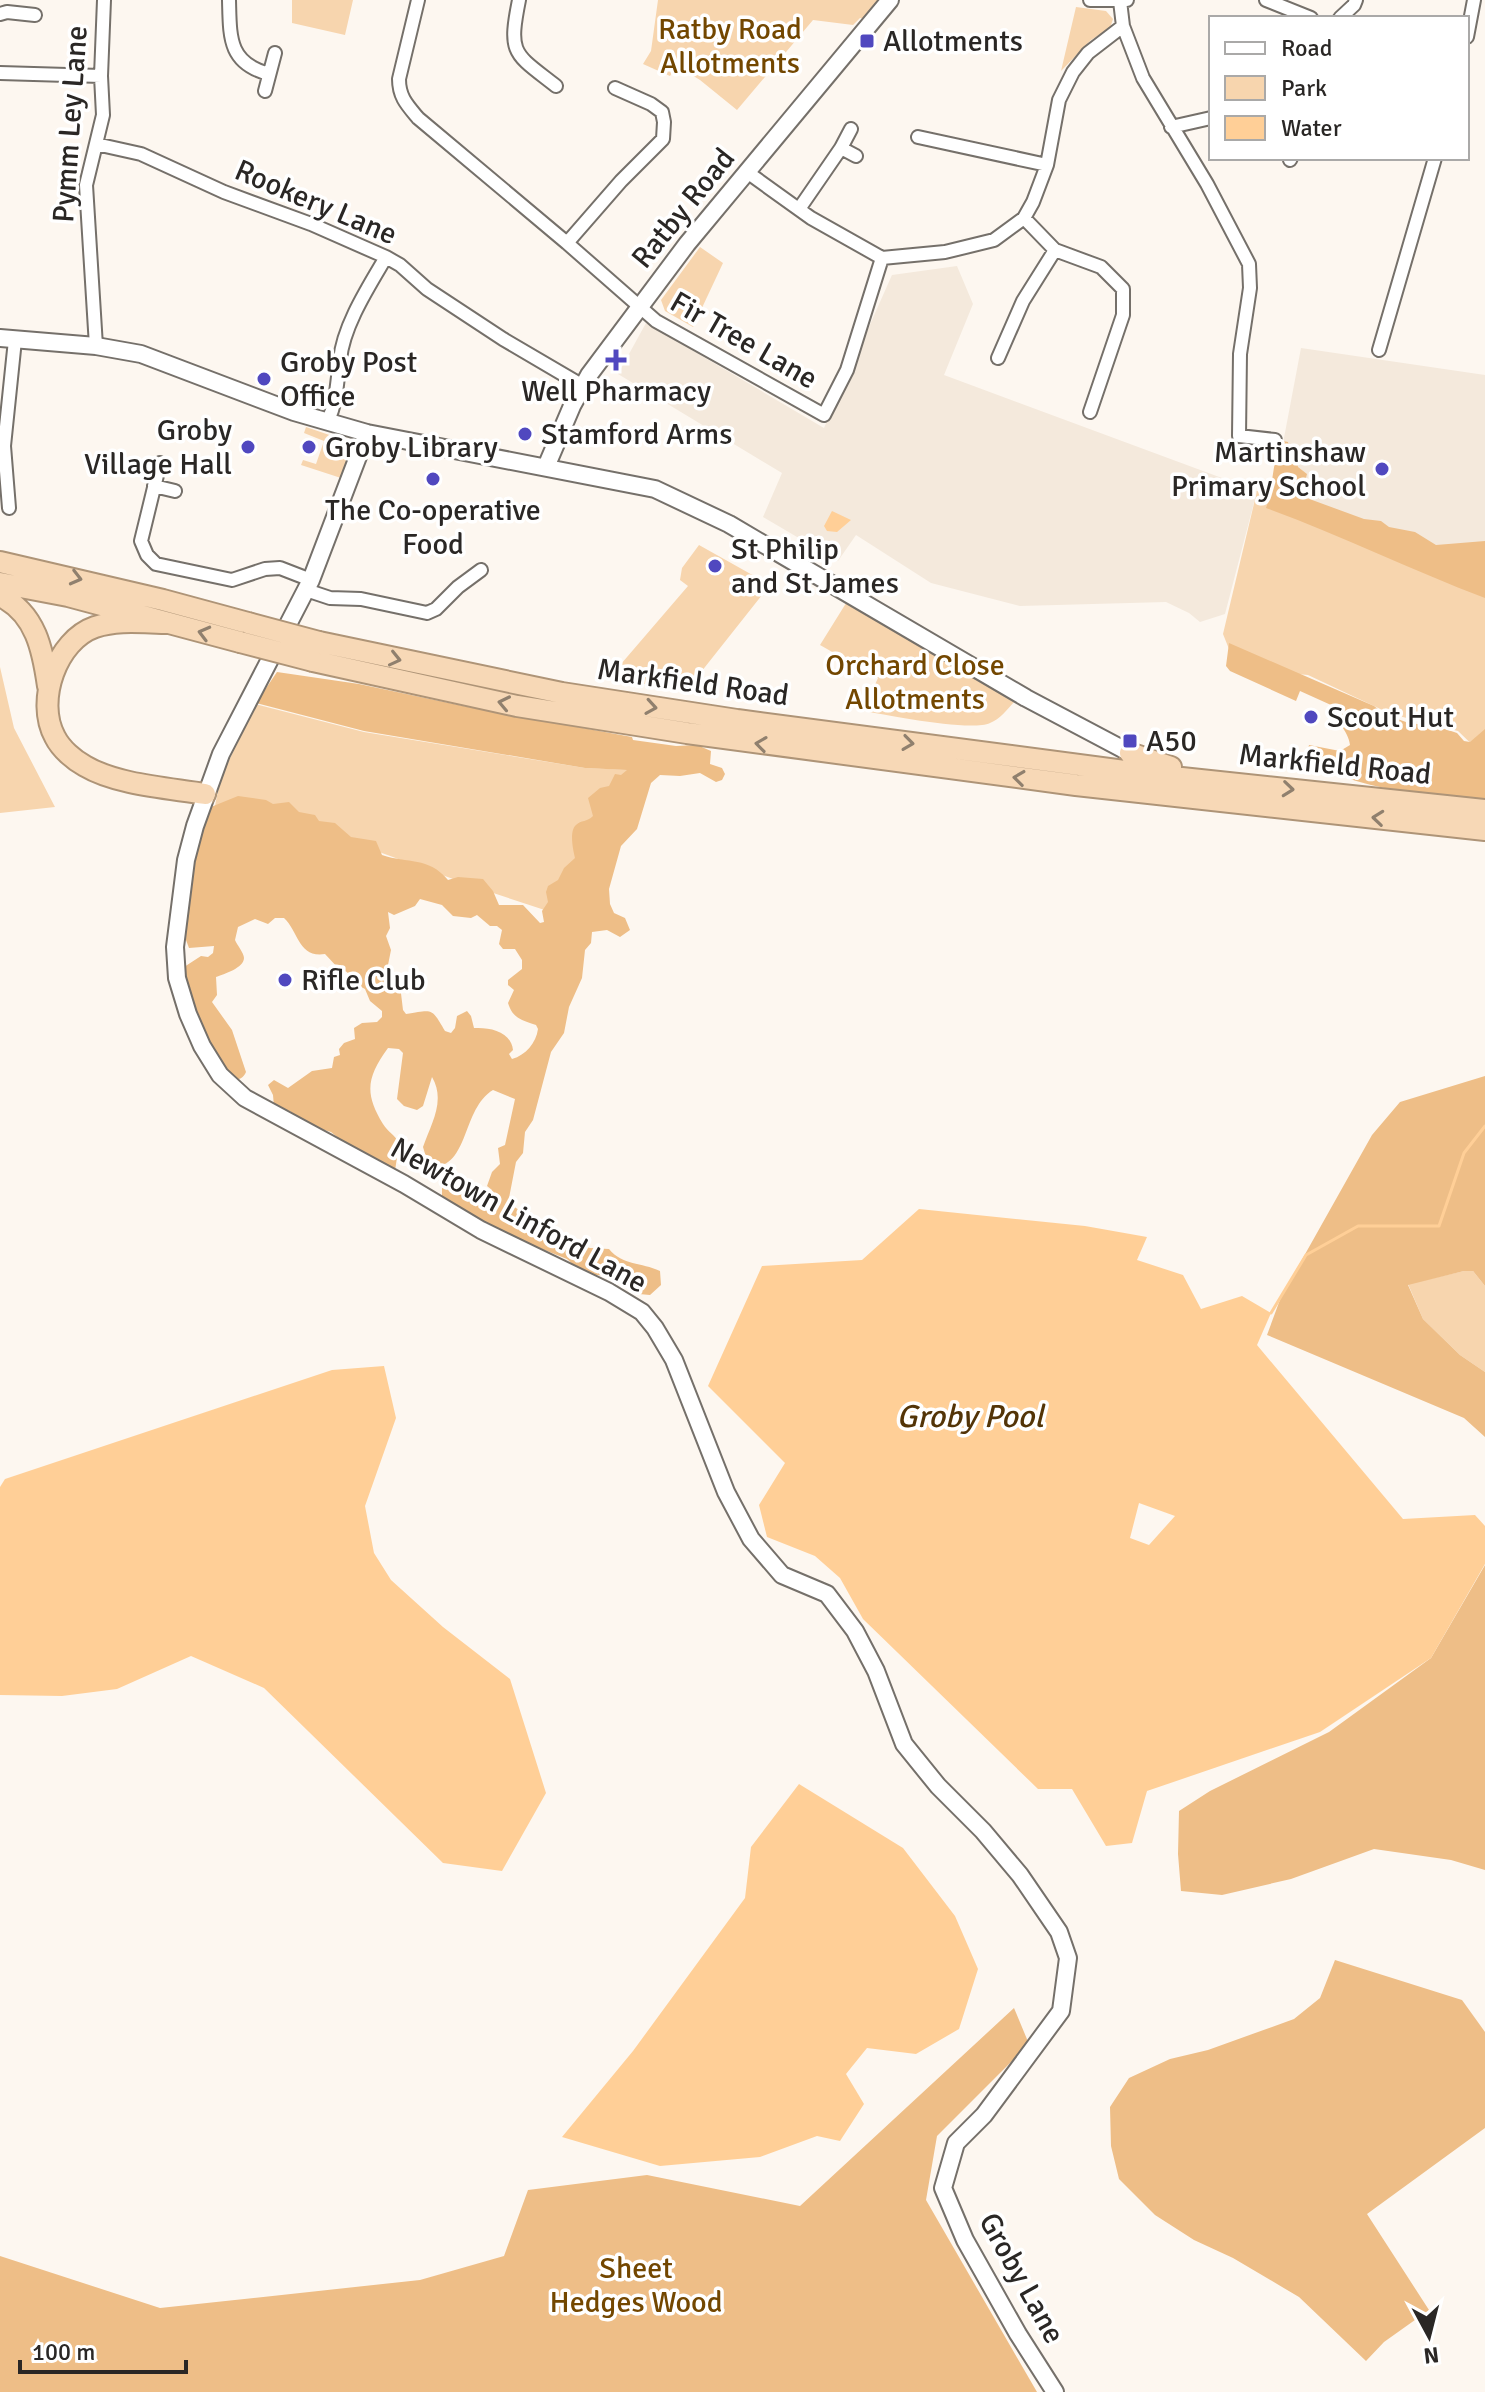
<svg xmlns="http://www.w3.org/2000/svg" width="1485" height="2392" font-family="Signika,sans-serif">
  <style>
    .built { fill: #f4e9dc }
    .green { fill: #f7d5ae }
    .forest { fill: #eebe87; fill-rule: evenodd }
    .water { fill: #ffcf97; fill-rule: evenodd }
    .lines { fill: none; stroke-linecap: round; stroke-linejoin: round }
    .stream { stroke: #ffcf97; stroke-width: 3 }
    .minor-casing { stroke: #75706a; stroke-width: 16 }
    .tertiary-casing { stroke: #75706a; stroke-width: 20 }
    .trunk-casing { stroke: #ae9477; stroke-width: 24 }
    .minor { stroke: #fff; stroke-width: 12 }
    .tertiary { stroke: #fff; stroke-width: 16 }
    .trunk { stroke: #f7d8b6; stroke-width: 20 }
    .trunk-bridge-casing { stroke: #ae9477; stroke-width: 24; stroke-linecap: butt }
    .trunk-bridge { stroke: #f7d8b6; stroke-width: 20 }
    .oneway { stroke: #90806e }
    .poi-dot { fill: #5048bf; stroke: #fff; stroke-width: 3 }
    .labels { text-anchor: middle; stroke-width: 7; stroke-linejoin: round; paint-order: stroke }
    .park-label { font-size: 30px; fill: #734700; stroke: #fff }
    .poi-label { font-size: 30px; fill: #2a2725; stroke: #fff; text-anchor: start }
    .street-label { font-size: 30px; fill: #2a2725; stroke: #fff }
    .water-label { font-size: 32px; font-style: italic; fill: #533407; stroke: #fff }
  </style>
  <rect width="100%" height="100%" fill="#fdf7f0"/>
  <path class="built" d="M 957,266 L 973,304 L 944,375 L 1257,491 L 1225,614 L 1200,622 L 1189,613 L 1166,602 L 1020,606 L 931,583 L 856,535 L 838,561 L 763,517 L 782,473 L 618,374 L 646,323 L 824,428 L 892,275 Z
    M 1301,348 L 1485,375 L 1485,577 L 1273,496 Z"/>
  <path class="green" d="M 292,0 L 353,0 L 345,35 L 292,23 Z
    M 658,0 L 881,0 L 865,19 L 860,18 L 853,25 L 813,20 L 737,110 L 700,80 L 677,66 L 670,76 L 643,64 L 651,51 Z
    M 1076,7 L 1106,11 L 1113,19 L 1110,28 L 1091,40 L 1061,71 Z
    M 700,247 L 723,263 L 693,327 L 665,311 L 661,300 Z
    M 306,427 L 347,441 L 351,447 L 341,478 L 301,465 L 303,460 L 316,464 L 324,441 L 304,433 Z
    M 1257,491 L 1485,577 L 1485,757 L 1458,731 L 1391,714 L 1308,675 L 1264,671 L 1231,654 L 1223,634 Z
    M 699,545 L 770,585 L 686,691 L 609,678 L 688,586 L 680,580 L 682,568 Z
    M 848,600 L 1008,696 L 1014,702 C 1007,710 1000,719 990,723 C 970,732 888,715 863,711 L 878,678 L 820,645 Z
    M 0,667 L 14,728 L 55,807 L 0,813 Z
    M 255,704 L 364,732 L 585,768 L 631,770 L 566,917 L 475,887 L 319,830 L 214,811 L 220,780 Z
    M 1464,1271 L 1473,1271 L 1485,1286 L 1485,1372 L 1460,1355 L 1423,1319 L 1408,1284 Z"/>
  <path class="forest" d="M 1283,441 L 1288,442 L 1291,456 L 1297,460 L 1298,467 L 1307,474 L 1303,489 L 1304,497 L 1364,519 L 1381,521 L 1389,527 L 1415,532 L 1436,545 L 1485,541 L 1485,598 C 1411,570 1340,535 1266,508 C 1273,491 1273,451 1283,441 Z
    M 1229,643 L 1374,706 L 1386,715 L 1406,722 L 1445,729 L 1457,733 L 1464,741 L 1470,742 L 1485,729 L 1485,800 C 1439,794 1333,793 1308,749 L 1309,745 L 1340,751 L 1350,745 C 1348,729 1334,721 1331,705 L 1300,691 L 1296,701 L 1230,671 L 1226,666 Z
    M 277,672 L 359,684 L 468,707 L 632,737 L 633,740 L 676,746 L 697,745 L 711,751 L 710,764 L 722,768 L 725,774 L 722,780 L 716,782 L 700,773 L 680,776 L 660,775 L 651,783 L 637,829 L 621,846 L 609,889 L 610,904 L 614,913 L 625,918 L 630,930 L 620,937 L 607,930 L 592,932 L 591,943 L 585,950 L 582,978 L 569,1007 L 564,1033 L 551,1052 L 533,1120 L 525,1132 L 523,1153 L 516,1162 L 509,1198 L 510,1204 L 522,1212 L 528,1222 C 542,1221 555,1224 558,1238 L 590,1248 L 609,1249 C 623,1266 641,1262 660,1271 L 661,1285 L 650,1295 L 639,1294 L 635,1287 L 628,1287 L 625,1280 L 620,1276 L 591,1275 L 580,1271 L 567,1259 L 537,1247 L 519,1245 L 442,1198 L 442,1178 L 452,1176 L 476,1193 L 487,1195 L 492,1190 L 487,1186 L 492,1172 L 500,1164 L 498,1148 L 505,1145 L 515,1099 L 493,1090 C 461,1109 470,1170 429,1167 L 423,1147 C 431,1124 446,1101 432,1077 L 423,1106 L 417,1110 L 404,1106 L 397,1099 L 403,1053 L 399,1049 L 388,1048 C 367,1077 364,1093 383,1124 C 388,1132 395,1135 399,1143 L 395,1171 L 364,1152 L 354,1151 L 331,1132 L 307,1125 L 290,1111 L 274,1107 L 273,1095 L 268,1085 L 274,1080 L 288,1088 L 312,1071 L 332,1068 L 334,1057 L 340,1055 L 339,1049 L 344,1043 L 355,1039 L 354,1028 L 362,1023 L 377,1022 L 382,1017 L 382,1011 L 370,1001 L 365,989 L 352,982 L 347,972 L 339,969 L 325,954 C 298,958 299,932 284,918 L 275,918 L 268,924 L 255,919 L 238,927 L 235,940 C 237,945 244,953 244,958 C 244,968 224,974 216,977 L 217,995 L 212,1002 L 232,1030 L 246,1072 C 242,1081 236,1080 228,1078 C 206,1044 193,1008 181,969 L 201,956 L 208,957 L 213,953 L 214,946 L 189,948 L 180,924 L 206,809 L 238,796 L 266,800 L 273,804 L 289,802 L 299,812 L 315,815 L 319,821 L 335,823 L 351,837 L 376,841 L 382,855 C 408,864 428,856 448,880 L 458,877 L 483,879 L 493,891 L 499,905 L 523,905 L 540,923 L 544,922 L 542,911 L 548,902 L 546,892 L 548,886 L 558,880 L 564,868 L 575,858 C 573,850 569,831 576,825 C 581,820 587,822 593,816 L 588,798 L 600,788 L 609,786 L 615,774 L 621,775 L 627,770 L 585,768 L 364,731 L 256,703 ZM 420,899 L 442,905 L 453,916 L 471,918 L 477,915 L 490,926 L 497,926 L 502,930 L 499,944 L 503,949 L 515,949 L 522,960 L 522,969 L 508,980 L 508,985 L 514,990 L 508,1003 C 513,1019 522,1020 536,1025 L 538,1029 C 536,1043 526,1055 512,1059 L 509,1054 L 513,1050 C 511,1032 491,1027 474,1028 L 471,1016 L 467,1011 L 457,1016 L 455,1028 L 451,1033 L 445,1031 C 431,1007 433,1010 406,1014 L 403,1010 L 400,985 L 387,970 L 391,950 L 386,936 L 390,928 L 388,912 L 394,915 L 415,906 Z
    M 1485,1076 L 1485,1286 L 1473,1271 L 1464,1271 L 1408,1285 L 1423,1319 L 1460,1355 L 1485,1372 L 1485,1437 L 1464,1418 L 1267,1335 L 1281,1297 L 1372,1135 L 1400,1102 Z
    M 1485,1565 L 1485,1870 L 1451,1860 L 1374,1849 L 1291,1879 L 1222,1895 L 1181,1891 L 1178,1854 L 1179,1811 L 1210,1791 L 1329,1732 L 1431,1658 Z
    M 1335,1960 L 1462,2000 L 1485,2032 L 1485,2128 L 1367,2214 L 1429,2310 L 1384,2342 L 1366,2361 L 1299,2297 L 1233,2258 L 1194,2240 L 1155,2215 L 1119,2179 L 1111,2146 L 1110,2107 L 1129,2078 L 1170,2059 L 1208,2050 L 1294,2019 L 1320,1998 Z
    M 1014,2008 L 1029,2044 L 937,2136 L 926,2200 L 1037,2392 L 0,2392 L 0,2256 L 160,2308 L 420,2280 L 504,2256 L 528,2190 L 647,2175 L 800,2206 Z"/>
  <path class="water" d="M 832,511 L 851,520 L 837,532 L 827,531 L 824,526 Z
    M 919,1209 L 1085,1226 L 1147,1237 L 1137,1260 L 1183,1275 L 1201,1309 L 1242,1296 L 1271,1313 L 1257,1345 L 1403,1519 L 1475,1515 L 1485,1526 L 1485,1564 L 1431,1658 L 1320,1732 L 1147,1791 L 1132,1843 L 1106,1846 L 1072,1789 L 1038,1789 L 863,1619 L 840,1578 L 815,1556 L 767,1537 L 759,1505 L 785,1463 L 708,1386 L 762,1266 L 862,1260 ZM 1139,1503 L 1175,1516 L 1149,1545 L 1130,1538 Z
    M 384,1366 L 396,1418 L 365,1506 L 374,1553 L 391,1580 L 443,1627 L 510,1679 L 546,1793 L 502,1871 L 443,1863 L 264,1688 L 191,1656 L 117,1689 L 62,1696 L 0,1695 L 0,1487 L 5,1479 L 332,1370 Z
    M 799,1784 L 903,1848 L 955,1916 L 978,1969 L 959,2029 L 916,2054 L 867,2048 L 846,2074 L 864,2104 L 840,2141 L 817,2136 L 760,2157 L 660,2166 L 562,2137 L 633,2051 L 745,1898 L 751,1847 Z"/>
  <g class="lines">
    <path class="stream" d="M 1271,1313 L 1306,1255 L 1358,1226 L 1439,1226 L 1464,1153 L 1485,1126"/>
    <g class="minor-casing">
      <path id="minor" d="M 229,0 C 230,37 228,63 269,74
        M 418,0 L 399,79 C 399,97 407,105 418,118 L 567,243
        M 519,0 C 508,55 514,53 556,86
        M 1090,0 L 1127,0
        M 1266,0 L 1311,18
        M 1120,1 L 1123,26 L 1143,78 L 1207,184 L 1249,264 L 1250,288 L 1240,354 L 1239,436 L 1275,440
        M 0,14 L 7,12 L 35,15
        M 1340,18 L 1354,5 L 1356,0
        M 1467,37 L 1474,0
        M 0,73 L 101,76
        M 615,88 L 651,104 L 662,112 L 664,122 L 663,139 L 621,181 L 567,243 L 656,321 L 824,415 L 847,370 L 882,258
        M 265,91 L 275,53
        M 1171,127 L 1211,118
        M 918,137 L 1047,165
        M 96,144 L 141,154 L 224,192 L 311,224 L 386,257 L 400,265 L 427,289 L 503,339 L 583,386
        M 841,148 L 856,156
        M 1290,160 L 1291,158
        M 747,172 L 811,218 L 882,258 L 945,252 L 994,240 L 1024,218 L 1033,202 L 1047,165 L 1059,100 L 1073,72 L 1088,53 L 1123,26
        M 799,209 L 841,148 L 851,129
        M 1024,218 L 1055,250 L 1101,267 L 1123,289 L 1123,315 L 1090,412
        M 96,346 L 86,185 L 103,115 L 101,76 L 104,0
        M 1379,350 L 1435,158
        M 998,358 L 1023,301 L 1055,250
        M 328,421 C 337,401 337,381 340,360 C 343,326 369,286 386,257
        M 160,463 L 141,541 L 147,555 L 156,564 L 232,580 L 265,569 L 280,568 L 311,580
        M 154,486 L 175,491
        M 9,508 L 4,446 L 15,340
        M 306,590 L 330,598 L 361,599 L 427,613 L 436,609 L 458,587 L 481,570"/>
    </g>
    <g class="tertiary-casing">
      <path id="tertiary" d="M 0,338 L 96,346 L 141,354 L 294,412 L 367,433 L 655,489 L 729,524 L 1026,698 L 1130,753
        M 367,433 L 311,580 L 221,754 L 195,826 L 186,860 L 175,947 L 177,978 L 188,1014 L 202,1046 L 220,1075 L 245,1098 L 404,1184 L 481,1230 L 609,1292 L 642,1312 L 655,1328 L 674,1360 L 726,1492 L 751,1539 L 782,1575 L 827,1594 L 855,1631 L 876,1671 L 904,1744 L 938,1786 L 983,1831 L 1020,1875 L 1059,1932 L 1068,1958 L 1061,2011 L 984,2115 L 956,2143 L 943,2188 L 965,2240 L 1018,2334 L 1055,2392
        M 546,467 L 572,406 L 589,375 L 687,244 L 890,0"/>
    </g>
    <g class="trunk-casing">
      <path id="trunk" d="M 0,562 L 163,600 L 248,623
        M 0,583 L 68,596 L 240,642
        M 0,596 C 36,613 43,651 48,686
        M 169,623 C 145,623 119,619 95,627 C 57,640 35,701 55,737 C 61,749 74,760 85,766 C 117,785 169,788 205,794
        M 319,642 L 562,693 L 737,720 L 1163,776 L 1485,810
        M 313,661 L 517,706 L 687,733 L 1076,785 L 1485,830
        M 1130,753 L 1171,767"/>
    </g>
    <use href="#minor" class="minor"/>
    <use href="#tertiary" class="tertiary"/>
    <use href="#trunk" class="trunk"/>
    <g class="trunk-bridge-casing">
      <path id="trunk-bridge" d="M 248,623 L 319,642
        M 240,642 L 313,661"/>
    </g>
    <use href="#trunk-bridge" class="trunk-bridge"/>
  </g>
  <defs><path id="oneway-chevron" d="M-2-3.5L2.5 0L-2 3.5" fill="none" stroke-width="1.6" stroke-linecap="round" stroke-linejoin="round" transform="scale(2)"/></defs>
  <g class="oneway">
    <use href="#oneway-chevron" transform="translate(76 578) rotate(14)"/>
    <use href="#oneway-chevron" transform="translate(204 633) rotate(-165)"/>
    <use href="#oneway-chevron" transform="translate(395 659) rotate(13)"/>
    <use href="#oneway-chevron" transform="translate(504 703) rotate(-168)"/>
    <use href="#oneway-chevron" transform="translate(651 707) rotate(9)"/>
    <use href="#oneway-chevron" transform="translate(908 743) rotate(8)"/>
    <use href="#oneway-chevron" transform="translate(761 744) rotate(-172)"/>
    <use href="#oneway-chevron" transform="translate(1019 778) rotate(-173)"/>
    <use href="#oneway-chevron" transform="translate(1288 789) rotate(6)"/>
    <use href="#oneway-chevron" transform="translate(1378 818) rotate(-174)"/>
  </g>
  <g class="poi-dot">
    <rect x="859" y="33" width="16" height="16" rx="4"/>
    <path d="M612 348h8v8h8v8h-8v8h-8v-8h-8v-8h8z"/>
    <circle cx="264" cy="379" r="8"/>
    <circle cx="525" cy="434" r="8"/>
    <circle cx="248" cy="447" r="8"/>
    <circle cx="309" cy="447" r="8"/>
    <circle cx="1382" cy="469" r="8"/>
    <circle cx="433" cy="479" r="8"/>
    <circle cx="715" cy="566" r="8"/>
    <circle cx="1311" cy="717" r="8"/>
    <rect x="1122" y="733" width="16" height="16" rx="4"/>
    <circle cx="285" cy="980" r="8"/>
  </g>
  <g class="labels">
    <g class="park-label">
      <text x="730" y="39">Ratby Road<tspan x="730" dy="34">Allotments</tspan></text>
      <text x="915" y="675">Orchard Close<tspan x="915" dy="34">Allotments</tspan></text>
      <text x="636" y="2278">Sheet<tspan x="636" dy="34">Hedges Wood</tspan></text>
    </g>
    <g class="poi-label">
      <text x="883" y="51">Allotments</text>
      <text x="280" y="372">Groby Post<tspan x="280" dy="34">Office</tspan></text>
      <text x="616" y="401" text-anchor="middle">Well Pharmacy</text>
      <text x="232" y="440" text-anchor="end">Groby<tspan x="232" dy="34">Village Hall</tspan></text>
      <text x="541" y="444">Stamford Arms</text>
      <text x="325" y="457">Groby Library</text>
      <text x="1366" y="462" text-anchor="end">Martinshaw<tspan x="1366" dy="34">Primary School</tspan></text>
      <text x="433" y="520" text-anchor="middle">The Co-operative<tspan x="433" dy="34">Food</tspan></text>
      <text x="731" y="559">St Philip<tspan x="731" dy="34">and St James</tspan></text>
      <text x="1327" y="727">Scout Hut</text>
      <text x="1146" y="751">A50</text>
      <text x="301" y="990">Rifle Club</text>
    </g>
    <g class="street-label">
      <text transform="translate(70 124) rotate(-86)" y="10">Pymm Ley Lane</text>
      <text transform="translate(316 202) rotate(23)" y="10">Rookery Lane</text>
      <text transform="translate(683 208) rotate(-51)" y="10">Ratby Road</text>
      <text transform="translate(744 340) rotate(30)" y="10">Fir Tree Lane</text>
      <text transform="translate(693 682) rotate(8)" y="10">Markfield Road</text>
      <text transform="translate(1335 764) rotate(6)" y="10">Markfield Road</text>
      <text transform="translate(519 1215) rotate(29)" y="10">Newtown Linford Lane</text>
      <text transform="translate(1022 2278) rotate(61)" y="10">Groby Lane</text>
    </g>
    <g class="water-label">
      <text x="970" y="1427">Groby Pool</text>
    </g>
  </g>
  <rect x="1209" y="16" width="260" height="144" fill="#ffffff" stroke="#aaa9a8" stroke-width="2"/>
  <rect x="1225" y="42" width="40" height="12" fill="#ffffff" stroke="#aaa9a8" stroke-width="2"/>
  <text x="1281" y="56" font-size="24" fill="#2a2725">Road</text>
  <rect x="1225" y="76" width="40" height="24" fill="#f7d5ae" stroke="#aaa9a8" stroke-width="2"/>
  <text x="1281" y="96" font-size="24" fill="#2a2725">Park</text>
  <rect x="1225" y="116" width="40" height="24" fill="#ffcf97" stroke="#aaa9a8" stroke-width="2"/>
  <text x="1281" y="136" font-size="24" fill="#2a2725">Water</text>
  <g transform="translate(1429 2336) rotate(173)" stroke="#ffffff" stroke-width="6" paint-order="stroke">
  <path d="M0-6L14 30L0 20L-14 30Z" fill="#2a2725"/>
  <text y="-12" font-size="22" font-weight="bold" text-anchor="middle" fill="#2a2725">N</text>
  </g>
  <path d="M20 2360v12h166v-12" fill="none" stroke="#2a2725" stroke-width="4"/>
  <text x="32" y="2360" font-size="24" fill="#2a2725" stroke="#ffffff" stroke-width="6" paint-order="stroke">100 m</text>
</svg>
